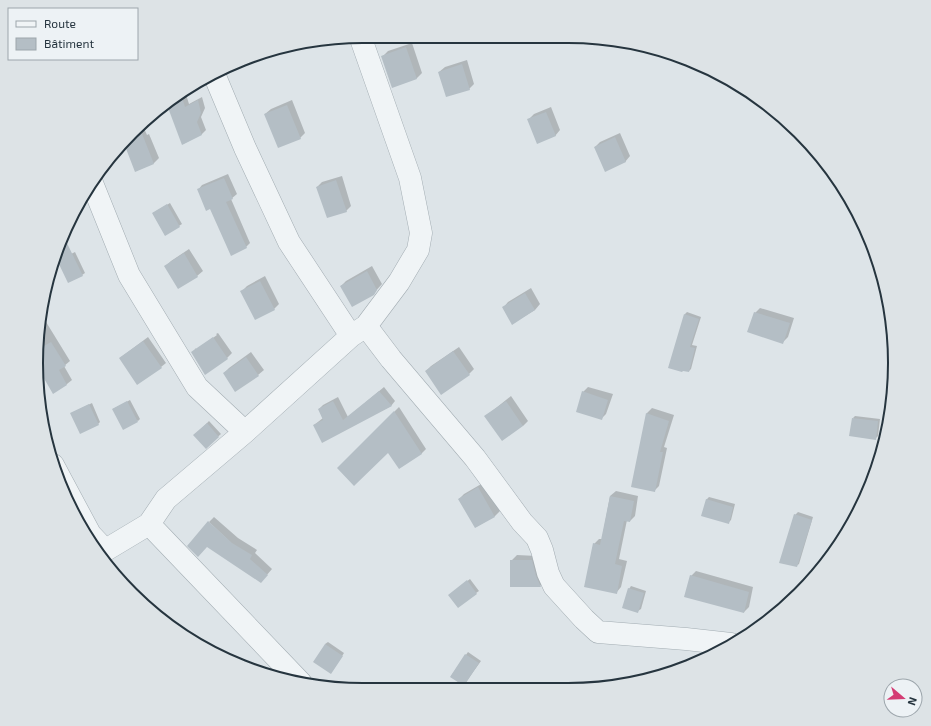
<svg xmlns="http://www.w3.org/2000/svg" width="931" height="726" font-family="'Exo 2',sans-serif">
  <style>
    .shadow { fill: #0003 }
    .building { fill: #b4bec5 }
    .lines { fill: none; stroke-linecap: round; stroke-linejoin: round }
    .minor-casing { stroke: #a2acb2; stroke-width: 23 }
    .minor { stroke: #f0f4f6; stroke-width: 22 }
    .rim { fill: none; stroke: #26353f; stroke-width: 2 }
  </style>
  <rect width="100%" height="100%" fill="#dde4e8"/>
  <path class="shadow" d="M 412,43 L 422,73 L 417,78 L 393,86 L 383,56 L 388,51 Z
    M 467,60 L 474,84 L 469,89 L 439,72 L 445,67 Z
    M 185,91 L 189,104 L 202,97 L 205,108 L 201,117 L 206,130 L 202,134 L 183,144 L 168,104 Z
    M 292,100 L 305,133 L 300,138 L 265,114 L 271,109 Z
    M 551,107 L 560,130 L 555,136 L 529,119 L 534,114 Z
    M 142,124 L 147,135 L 149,134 L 159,158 L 154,163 L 136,171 L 124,142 L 132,132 Z
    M 620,133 L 630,156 L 625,162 L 595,147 L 600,142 Z
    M 228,174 L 237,194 L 231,199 L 250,243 L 246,247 L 211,208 L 198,190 L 202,185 Z
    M 342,176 L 351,206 L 346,211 L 317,187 L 322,182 Z
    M 170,203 L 182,224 L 165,235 L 153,213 Z
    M 76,209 L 79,214 L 72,219 Z
    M 189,249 L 203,271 L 197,276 L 166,266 L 171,261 Z
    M 75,252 L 85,273 L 82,275 L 61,259 Z
    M 372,266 L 382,284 L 373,294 L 341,286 L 346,281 Z
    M 265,276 L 279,304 L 274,309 L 242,291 L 247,286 Z
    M 531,288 L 540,304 L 535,310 L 513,323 L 503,308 L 508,302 Z
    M 760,308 L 794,318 L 788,337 L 783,342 L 755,313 Z
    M 687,312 L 701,317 L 692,345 L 697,346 L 691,369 L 689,371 L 685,314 Z
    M 43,317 L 70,361 L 64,366 L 72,380 L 67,384 L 53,392 L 38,366 Z
    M 218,333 L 232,353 L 227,358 L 192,353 L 196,348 L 196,350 L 217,335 L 216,334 Z
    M 148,337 L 166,363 L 161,367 L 120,358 Z
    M 459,347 L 474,369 L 469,374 L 426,371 L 431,366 Z
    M 251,352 L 264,370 L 258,375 L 224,373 L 229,368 Z
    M 384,387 L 395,401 L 391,406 L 322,441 L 314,425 L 323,418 L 319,409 L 323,405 L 338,397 L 348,417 Z
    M 588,387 L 613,394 L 606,414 L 601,419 L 583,392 Z
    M 511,396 L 528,421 L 523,426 L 486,416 Z
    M 130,400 L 140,419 L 138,421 L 113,409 Z
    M 92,403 L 100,422 L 98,424 L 72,413 Z
    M 399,407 L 426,449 L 421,454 L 388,451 L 338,468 Z
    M 652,408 L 674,415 L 664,447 L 667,448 L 659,486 L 654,491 L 632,486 L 647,413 Z
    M 855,416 L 880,419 L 878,436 L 875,439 L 853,418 Z
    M 209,421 L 221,434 L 206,447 L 195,435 Z
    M 483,483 L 500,511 L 495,516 L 476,527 L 459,499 L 464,494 Z
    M 616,491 L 638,496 L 635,516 L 630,521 L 627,520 L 619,559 L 627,561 L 621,587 L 616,593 L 594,544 L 599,539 L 602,539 L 610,496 Z
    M 709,497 L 735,504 L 731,520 L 728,523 L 706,500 Z
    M 798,512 L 813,517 L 799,564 L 796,566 L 795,515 Z
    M 214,517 L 238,538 L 257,550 L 255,553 L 272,569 L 266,576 L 209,522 Z
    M 517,555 L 537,556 L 545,581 L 540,586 L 511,561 Z
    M 696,571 L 753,587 L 749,607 L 744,612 L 691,576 Z
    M 470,579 L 479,591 L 476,593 L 452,593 Z
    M 631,586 L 646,591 L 641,609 L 638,611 L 629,589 Z
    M 328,642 L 344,653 L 333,670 L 325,644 Z
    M 468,652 L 481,661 L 466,682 L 451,676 Z
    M 649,675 L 655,677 L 644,679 Z"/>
  <path class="building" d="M 406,47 L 417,79 L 392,88 L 381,56 Z
    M 462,64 L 470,90 L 446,97 L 438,72 Z
    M 181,94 L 185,107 L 198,100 L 201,113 L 197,122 L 202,135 L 182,145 L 167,105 Z
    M 287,105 L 301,139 L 278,148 L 264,114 Z
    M 546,112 L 556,136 L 537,144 L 527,119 Z
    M 139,126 L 154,164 L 135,172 L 125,146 L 128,145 L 125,140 L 132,132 Z
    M 615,137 L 626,162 L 605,172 L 594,147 Z
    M 224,178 L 233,199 L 226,202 L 247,248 L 231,256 L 210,209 L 206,211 L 197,189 Z
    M 336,180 L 347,212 L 327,218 L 316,187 Z
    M 167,204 L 180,227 L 165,236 L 152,213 Z
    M 64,237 L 83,276 L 68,283 L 56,258 Z
    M 184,253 L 198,277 L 178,289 L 164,266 Z
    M 367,271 L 377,290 L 374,295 L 352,307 L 340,286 Z
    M 260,281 L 275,310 L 255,320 L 240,291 Z
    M 525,293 L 535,310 L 512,325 L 502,307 Z
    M 754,312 L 790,323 L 783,344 L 747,332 Z
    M 684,314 L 699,319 L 690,347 L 695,348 L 689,372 L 683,371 L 682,372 L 668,368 Z
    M 213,337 L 228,359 L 205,375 L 191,352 Z
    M 41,341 L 44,346 L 51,342 L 66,366 L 59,370 L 67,385 L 53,394 L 38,368 Z
    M 143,341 L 162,368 L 137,385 L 119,358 Z
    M 453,351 L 470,375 L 441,395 L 425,371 Z
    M 246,357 L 259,376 L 235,392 L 223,373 Z
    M 379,391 L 392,406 L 322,443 L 313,425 L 323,420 L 318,409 L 333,401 L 343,420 Z
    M 582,391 L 608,400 L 602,420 L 576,412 Z
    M 127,401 L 138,422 L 123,430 L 112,409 Z
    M 506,401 L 523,426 L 502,441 L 484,416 Z
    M 89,404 L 99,425 L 80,434 L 70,413 Z
    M 394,411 L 422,454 L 399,469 L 388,453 L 354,486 L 337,468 Z
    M 646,413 L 669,421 L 660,452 L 663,452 L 655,492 L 631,487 Z
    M 852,418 L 878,421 L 876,440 L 849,436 Z
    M 207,423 L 219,437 L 206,449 L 193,435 Z
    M 478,487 L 495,517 L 475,528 L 458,499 Z
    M 610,496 L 634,501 L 630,522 L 624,521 L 615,564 L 622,566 L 617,594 L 584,587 L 593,543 L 600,545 Z
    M 706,499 L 733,507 L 729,524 L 701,516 Z
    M 794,514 L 812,520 L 797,567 L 779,563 Z
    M 208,521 L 232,543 L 252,555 L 250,559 L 268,575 L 261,583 L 207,547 L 198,557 L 187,546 Z
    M 510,560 L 532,560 L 536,576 L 541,587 L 510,587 Z
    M 690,575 L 749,592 L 744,613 L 684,597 Z
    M 467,580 L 477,594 L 458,608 L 448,595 Z
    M 628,588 L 644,593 L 638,613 L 622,608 Z
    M 325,644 L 343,656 L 331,674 L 313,662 Z
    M 465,654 L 479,663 L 464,686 L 450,677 Z"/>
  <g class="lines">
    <g class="minor-casing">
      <path id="minor" d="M 214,74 L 245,148 L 289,242 L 351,336
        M 92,183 L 129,275 L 197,387 L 245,432
        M 366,326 L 391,359 L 475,458 L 522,522 L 537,538 L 542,550 L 548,573 L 554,586 L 584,619 L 598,632 L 686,639 L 731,644
        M 53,465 L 90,534 L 105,550
        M 149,524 L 301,683
        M 99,554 L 149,524 L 166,499 L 245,432 L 351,336 L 366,326 L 399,282 L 418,250 L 421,233 L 410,178 L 360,36"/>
    </g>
    <use href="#minor" class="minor"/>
  </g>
  <path d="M0 0H931V726H0ZM363 43H568A320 320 0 0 1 888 363V363A320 320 0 0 1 568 683H363A320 320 0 0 1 43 363V363A320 320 0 0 1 363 43Z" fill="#dde3e6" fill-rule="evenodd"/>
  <path class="rim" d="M363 43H568A320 320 0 0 1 888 363V363A320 320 0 0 1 568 683H363A320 320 0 0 1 43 363V363A320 320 0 0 1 363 43Z"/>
  <rect x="8" y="8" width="130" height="52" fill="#edf2f5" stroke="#9da6ac"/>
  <rect x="16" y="21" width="20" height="6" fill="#f0f4f6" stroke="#9da6ac"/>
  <text x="44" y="28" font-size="12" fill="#26353f">Route</text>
  <rect x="16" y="38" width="20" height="12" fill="#b4bec5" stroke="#9da6ac"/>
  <text x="44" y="48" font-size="12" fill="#26353f">Bâtiment</text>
  <g transform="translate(903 698) rotate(109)"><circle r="19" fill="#edf2f5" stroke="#9da6ac"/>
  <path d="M0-3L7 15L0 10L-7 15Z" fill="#d43c74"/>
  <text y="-6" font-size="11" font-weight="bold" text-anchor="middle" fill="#26353f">N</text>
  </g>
</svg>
